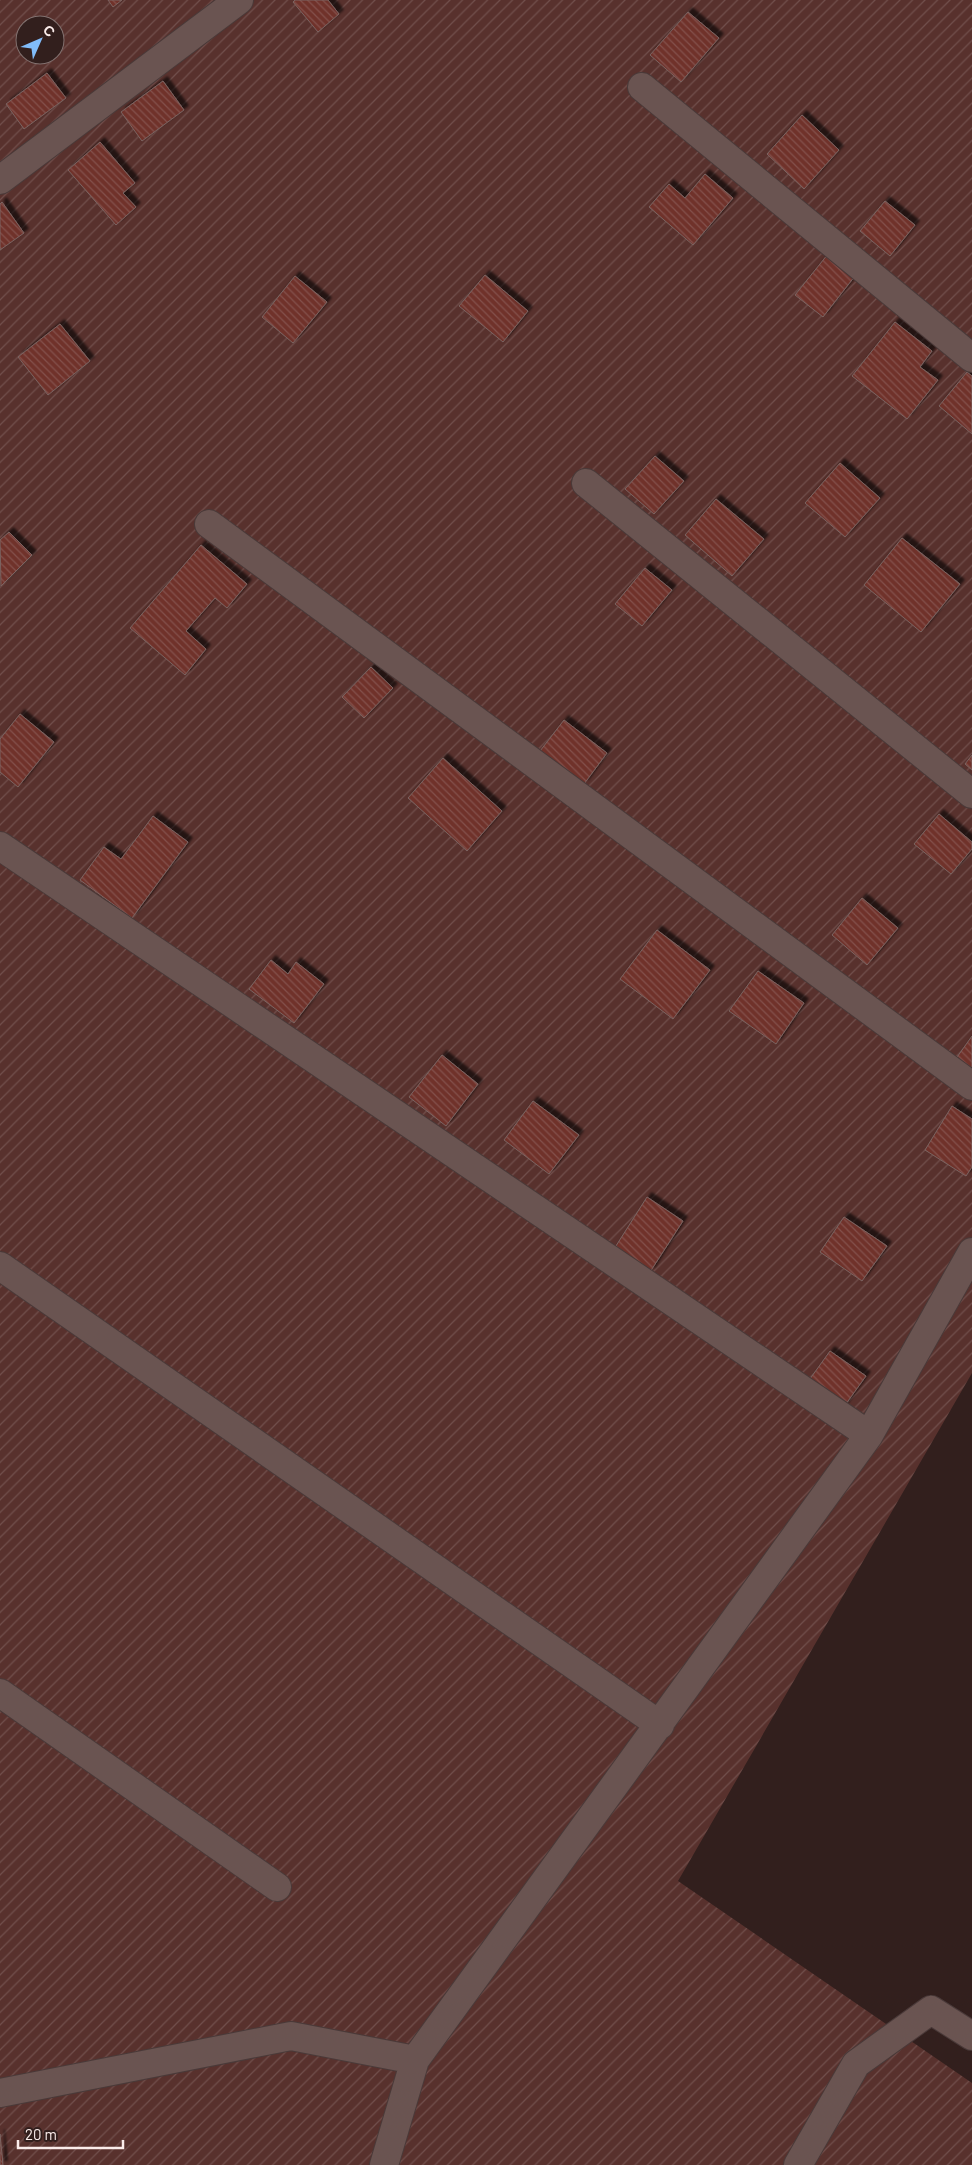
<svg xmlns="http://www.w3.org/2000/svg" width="972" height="2165" font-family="Barlow,sans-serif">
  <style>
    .garden { fill: url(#garden-furrows); fill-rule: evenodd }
    .building { fill: url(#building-back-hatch); stroke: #7b6461; filter: url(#shadow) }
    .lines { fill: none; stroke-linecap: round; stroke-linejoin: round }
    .minor-casing { stroke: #4a3a39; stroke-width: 30 }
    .minor { stroke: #6a5451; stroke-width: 28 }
  </style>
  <defs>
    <pattern id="garden-furrows" width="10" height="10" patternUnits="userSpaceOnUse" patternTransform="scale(1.25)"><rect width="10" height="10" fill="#58312d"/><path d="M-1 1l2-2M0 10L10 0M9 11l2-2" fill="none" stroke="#714f4c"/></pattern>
    <pattern id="building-back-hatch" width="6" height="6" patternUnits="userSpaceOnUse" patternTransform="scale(1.25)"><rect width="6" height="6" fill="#6f322c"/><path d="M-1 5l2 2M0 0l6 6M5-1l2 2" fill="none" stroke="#84504b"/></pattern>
    <filter id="shadow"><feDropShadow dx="4.5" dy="-4.5" stdDeviation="1" flood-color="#0009"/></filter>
  </defs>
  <rect width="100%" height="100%" fill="#321f1d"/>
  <path class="garden" d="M 0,0 L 972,0 L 972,1373 L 678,1881 L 972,2083 L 972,2165 L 0,2165 ZM 25,25 L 55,25 L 55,55 L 25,55 Z"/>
  <path class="building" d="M 108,0 L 122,0 L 113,7 Z
    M 295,0 L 328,0 L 339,14 L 318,32 L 293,2 Z
    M 688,12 L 719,38 L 681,82 L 650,55 Z
    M 47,73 L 66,98 L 24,129 L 6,104 Z
    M 163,81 L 184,110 L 142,141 L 121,112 Z
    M 802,115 L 839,150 L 804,189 L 767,154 Z
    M 100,142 L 135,183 L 123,193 L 136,207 L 116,225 L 68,170 Z
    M 705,174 L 733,198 L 693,245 L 649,207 L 669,184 L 685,198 Z
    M 885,201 L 915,225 L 890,256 L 860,231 Z
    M 2,202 L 24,233 L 0,250 L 0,204 Z
    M 828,254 L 855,276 L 823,317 L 795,295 Z
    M 485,275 L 528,311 L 503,342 L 459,306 Z
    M 295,276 L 327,302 L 293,343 L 262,317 Z
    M 895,322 L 932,351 L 920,367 L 938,380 L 907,419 L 852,376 Z
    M 60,324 L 90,361 L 48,395 L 18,357 Z
    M 967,372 L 972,376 L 972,434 L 939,406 Z
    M 655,456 L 684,481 L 654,514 L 625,489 Z
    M 840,463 L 880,498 L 845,537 L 805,503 Z
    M 716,499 L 764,539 L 732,576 L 685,535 Z
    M 9,532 L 32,555 L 1,586 L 0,540 Z
    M 902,538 L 960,584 L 921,632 L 864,585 Z
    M 201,545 L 247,584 L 227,608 L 215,598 L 186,631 L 206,649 L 185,675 L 130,628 Z
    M 645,568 L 672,590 L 642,626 L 615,604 Z
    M 371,667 L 393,688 L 364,718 L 342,697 Z
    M 20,714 L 54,742 L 18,787 L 0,772 L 0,739 Z
    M 564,720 L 607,753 L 584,784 L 540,751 Z
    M 972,755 L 972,770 L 965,764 Z
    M 443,758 L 502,811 L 467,851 L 408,798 Z
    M 939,814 L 972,842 L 972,849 L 951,874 L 914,844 Z
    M 153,816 L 188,842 L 132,918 L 80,880 L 104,847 L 121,859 Z
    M 862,898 L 898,928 L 867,965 L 832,935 Z
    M 657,930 L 710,970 L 673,1019 L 620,979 Z
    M 271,960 L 288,974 L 296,962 L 324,984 L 294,1023 L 249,989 Z
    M 758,971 L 804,1003 L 776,1044 L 729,1011 Z
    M 972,1036 L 972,1072 L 955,1060 Z
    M 442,1055 L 478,1084 L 446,1126 L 409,1097 Z
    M 533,1101 L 579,1135 L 549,1174 L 504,1140 Z
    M 952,1106 L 972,1119 L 972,1167 L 966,1176 L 925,1150 Z
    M 647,1197 L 683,1221 L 650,1272 L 614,1249 Z
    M 844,1217 L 887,1246 L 862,1281 L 820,1252 Z
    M 830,1351 L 866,1376 L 843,1408 L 807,1383 Z
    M 0,2134 L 3,2165 L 0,2165 Z"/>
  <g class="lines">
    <g class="minor-casing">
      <path id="minor" d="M 642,87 L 972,358
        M 0,180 L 239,0
        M 586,483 L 972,794
        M 209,524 L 972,1086
        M 0,846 L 869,1435
        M 0,1266 L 660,1725
        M 0,1693 L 277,1887
        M 0,2093 L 291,2036 L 415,2060
        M 384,2165 L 415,2060 L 869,1435 L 972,1252
        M 798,2165 L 856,2064 L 931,2010 L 972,2036"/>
    </g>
    <use href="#minor" class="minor"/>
  </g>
  <g transform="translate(40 40) rotate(45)"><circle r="24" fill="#321f1d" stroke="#82716f"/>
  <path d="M0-4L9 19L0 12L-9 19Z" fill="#81bcfa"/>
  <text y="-8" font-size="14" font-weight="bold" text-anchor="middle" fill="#faecea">С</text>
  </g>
  <path d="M18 2140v8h105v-8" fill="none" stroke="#faecea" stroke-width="2.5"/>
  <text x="25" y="2140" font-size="15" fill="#faecea" stroke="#321f1d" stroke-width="4" paint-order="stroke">20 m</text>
</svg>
